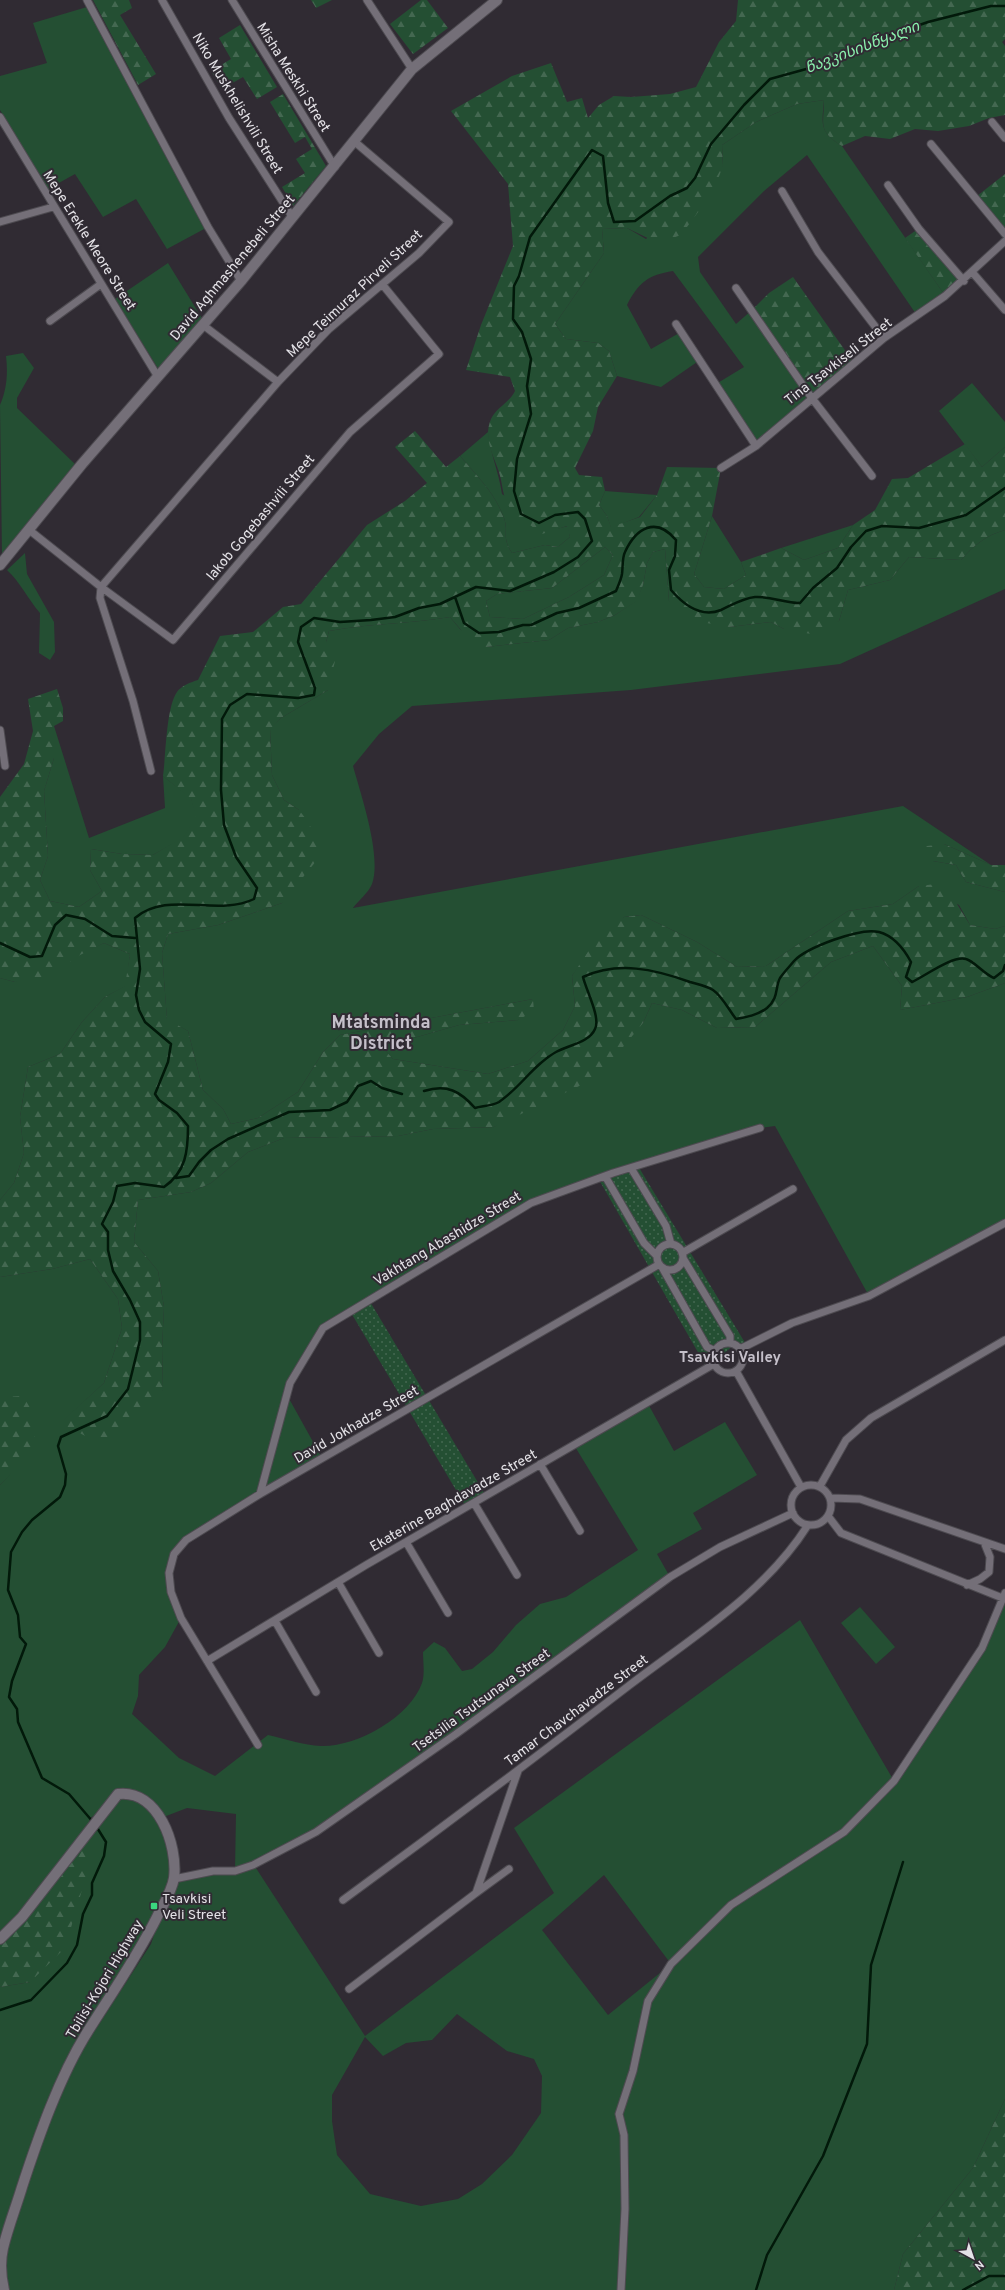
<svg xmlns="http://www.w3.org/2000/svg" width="1005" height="2290" font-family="Overpass,'Noto Sans Georgian',sans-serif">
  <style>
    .green { fill: #244f33; fill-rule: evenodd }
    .forest { fill: url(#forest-firs); fill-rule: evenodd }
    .park { fill: url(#park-dots) }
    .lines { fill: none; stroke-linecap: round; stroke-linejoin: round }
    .stream { stroke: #02190a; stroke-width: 2.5 }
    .street-casing { stroke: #4d4a50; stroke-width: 9 }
    .secondary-casing { stroke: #4d4a50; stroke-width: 12 }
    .street { stroke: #746f78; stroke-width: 7 }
    .secondary { stroke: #746f78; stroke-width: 10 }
    .poi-dot { fill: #3ad77f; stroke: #302b33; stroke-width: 1.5 }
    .labels { text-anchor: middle; stroke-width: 4; stroke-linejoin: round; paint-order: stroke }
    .street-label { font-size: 14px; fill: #e4e2e7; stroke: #302b33 }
    .poi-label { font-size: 14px; fill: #e4e2e7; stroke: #302b33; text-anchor: start }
    .water-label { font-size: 15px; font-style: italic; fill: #8bf3ae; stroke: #302b33 }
    .neighbourhood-label { font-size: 15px; font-weight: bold; fill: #c5c0ca; stroke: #302b33 }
    .district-label { font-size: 18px; font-weight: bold; fill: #c5c0ca; stroke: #302b33 }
  </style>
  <defs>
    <pattern id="forest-firs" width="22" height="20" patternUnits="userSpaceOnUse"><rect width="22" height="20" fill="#244f33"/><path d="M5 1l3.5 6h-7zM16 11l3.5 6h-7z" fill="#446851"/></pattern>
    <pattern id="park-dots" width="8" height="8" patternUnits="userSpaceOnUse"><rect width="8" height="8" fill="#244f33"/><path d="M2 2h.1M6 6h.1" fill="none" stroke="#446851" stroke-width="1.8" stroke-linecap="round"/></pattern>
  </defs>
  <rect width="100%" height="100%" fill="#302b33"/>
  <path class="green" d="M 87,7 L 206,228 L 167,249 L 136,199 L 103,217 L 75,174 L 48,189 L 0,110 L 0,76 L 47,63 L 33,23 Z
    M 824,100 C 822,125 819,131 842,146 L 944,294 L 916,314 L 807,155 L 764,191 L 698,257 L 700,272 L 736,324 L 752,310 L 811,397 L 756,446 L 716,384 L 744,367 L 673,271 C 648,275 639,282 627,305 L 651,349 L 681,332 L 700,360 L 661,387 L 617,376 L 609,351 L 598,343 L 566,339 L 555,324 L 604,253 L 602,229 L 627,228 L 646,239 L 723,166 L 722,145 L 756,122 L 797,104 Z
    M 168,263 L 203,320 L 159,370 L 115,299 Z
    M 23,353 L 34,368 L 17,398 L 17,408 L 76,465 L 2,556 L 0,405 C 7,389 8,373 6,356 Z
    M 972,383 L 1005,422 L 1005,447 L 982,467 L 939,411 Z
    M 488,432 C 490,453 499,472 502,494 L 556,529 L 568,526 L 570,537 L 558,547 L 545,545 L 512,553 C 501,536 509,533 504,518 C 495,493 477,476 460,456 Z
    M 605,491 L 657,495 L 639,517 L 611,528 L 607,516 L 599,505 Z
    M 712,516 L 741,562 L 746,575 L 724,589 L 704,587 L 694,574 Z
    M 853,525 L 838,548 L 804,560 L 781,548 Z
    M 1005,530 L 1005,589 L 840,664 L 631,690 L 412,706 L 379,734 L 353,766 C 361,795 382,856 372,884 C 369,892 358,901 353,908 L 903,806 L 991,865 L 944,844 L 933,861 L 956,865 L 966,882 L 1005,892 L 1005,926 L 995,929 L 970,925 L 959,905 L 919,886 L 893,904 L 848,911 L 766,966 L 737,967 L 697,942 L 641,915 L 624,917 L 587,956 L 572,976 L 575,1006 L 563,1030 L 528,1061 L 488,1074 L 393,1059 L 382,1047 L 459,1025 L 518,1020 L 533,999 L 340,1035 L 323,1052 L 298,1092 L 258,1118 L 231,1124 L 223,1109 L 203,1090 L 188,1031 L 167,1020 L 162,953 L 168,934 L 218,925 L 282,903 L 299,810 L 284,800 L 272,775 L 270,729 L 281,718 L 328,690 L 326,642 L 329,631 C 369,623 410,624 450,617 L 460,629 L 486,647 L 549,640 L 568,628 L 598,622 L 615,615 L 636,601 L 643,585 L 647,563 L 653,552 L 665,549 L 669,601 L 729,627 L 771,622 L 784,629 L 839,621 L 848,590 L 890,580 L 909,557 L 961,560 C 973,546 986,535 1005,530 Z
    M 605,547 L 613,555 L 604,575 L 569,597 L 523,619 L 490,617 L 486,601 L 497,594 L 552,588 Z
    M 25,553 L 27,574 L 54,622 L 55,652 L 50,660 L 39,653 L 40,613 C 28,599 20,582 7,570 Z
    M 54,726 L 89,838 L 165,808 L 163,776 L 191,798 L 197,817 L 183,838 L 153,855 L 122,854 L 91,849 L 90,870 L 102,891 L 79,907 L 50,901 L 40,880 L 48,856 L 44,791 L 54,758 Z
    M 104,943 L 130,954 L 126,986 L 105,997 L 82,1022 L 60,1054 L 28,1067 L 20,1117 L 24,1153 L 14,1183 L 0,1200 L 0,978 L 15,982 Z
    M 873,946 L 902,986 L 900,1010 L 967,997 L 1005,983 L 1005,1223 L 869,1296 L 775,1126 L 760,1128 L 531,1203 L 323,1328 L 287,1395 L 322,1458 L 186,1540 L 174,1554 L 169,1573 L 181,1618 L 165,1647 L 139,1675 L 138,1696 L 132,1714 L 179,1758 L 215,1776 L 268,1735 C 285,1739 304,1745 321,1746 C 357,1747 410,1717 422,1683 C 425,1675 423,1661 423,1652 L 434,1642 L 445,1648 L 462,1671 L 472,1669 L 493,1652 L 516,1625 L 540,1604 L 566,1597 L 638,1550 L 574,1445 L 647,1402 L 674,1451 L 725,1422 L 757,1475 L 693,1513 L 702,1529 L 657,1554 L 670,1577 L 363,1801 L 254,1865 L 365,2036 L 554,1893 L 514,1828 L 800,1620 L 894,1781 L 982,1648 L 1005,1593 L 1005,2099 L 973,2168 L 903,2254 L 894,2290 L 0,2290 L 0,1987 L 30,1982 L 0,1939 L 0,1485 L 11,1473 L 0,1408 L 0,1277 L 52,1269 L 90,1259 L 118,1299 L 122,1328 L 104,1383 L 61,1423 L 163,1390 L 162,1349 L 164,1307 L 158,1271 L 134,1242 L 138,1200 L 191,1192 L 211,1183 L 248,1152 L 284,1138 L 398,1136 L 433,1129 L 494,1127 L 643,1023 L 652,1003 L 682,1010 L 717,1028 L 755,1027 L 831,962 ZM 187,1808 L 236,1814 L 235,1870 L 174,1879 L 161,1818 ZM 106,1809 L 86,1837 L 90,1818 ZM 604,1875 L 671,1964 L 608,2015 L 542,1930 ZM 166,1899 L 151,1944 L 94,2032 ZM 457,2014 L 507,2051 L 534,2059 L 542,2076 L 541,2113 L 512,2155 L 482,2184 L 458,2199 L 421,2206 L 370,2194 L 337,2155 L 332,2121 L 332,2095 L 365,2037 L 383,2056 L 406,2043 L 432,2040 Z
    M 860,1607 L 895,1647 L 876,1664 L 841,1623 Z"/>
  <path class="forest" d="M 93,0 L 129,0 L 132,8 L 120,15 L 156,74 L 138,85 Z
    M 311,0 L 332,0 L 316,8 Z
    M 421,0 L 427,0 L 448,28 L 413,54 L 390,24 Z
    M 738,0 L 1005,0 L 1005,39 L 1002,42 L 1005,46 L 1005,115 L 989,118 L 969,126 L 938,131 L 915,129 L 890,139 L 865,136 L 842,146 C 817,130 824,125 824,100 L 797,104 L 756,122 L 722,145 L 723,166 L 713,192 L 681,235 L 658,243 L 627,228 L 602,229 L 604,253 L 555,324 L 566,339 L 598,343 L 609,351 L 617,376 L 598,407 L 593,431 L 575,468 L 579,475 L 602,477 L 605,491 L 599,505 L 607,516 L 611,527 L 640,517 L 657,495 L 667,467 L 721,468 L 712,516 L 694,574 L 704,587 L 724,589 L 746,575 L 741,562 L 781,548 L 804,560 L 838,548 L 853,525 L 875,510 L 892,479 L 908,478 L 965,444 L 982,467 L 1005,447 L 1005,530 C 986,535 973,546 961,560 L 909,557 L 890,580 L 848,590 L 839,621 L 811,634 L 784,629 L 771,622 L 729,627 L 701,622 L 679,614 L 669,601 L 665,549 L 653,552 L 647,563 L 643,585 L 637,601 L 615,615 L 598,622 L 568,628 L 549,640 L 486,647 L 474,645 L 450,617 C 410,624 369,623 329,631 L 326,642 L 336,657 L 328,690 L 281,718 L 270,730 L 272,775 L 284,800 L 299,810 L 309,823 L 321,855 L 282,903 L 218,925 L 168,934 L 162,953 L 167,1019 L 188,1031 L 203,1090 L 223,1109 L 231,1124 L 258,1118 L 298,1092 L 323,1052 L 340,1035 L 533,999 L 534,1011 L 518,1020 L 459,1025 L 382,1047 L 393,1059 L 488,1074 L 528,1061 L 563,1030 L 575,1006 L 572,976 L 601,932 L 624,917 L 641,915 L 697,942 L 737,967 L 766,966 L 848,911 L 893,904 L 919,886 L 944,883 L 970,925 L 995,929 L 1005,926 L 1005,983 L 967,997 L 900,1010 L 902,986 L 873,946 L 831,962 L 755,1027 L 717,1028 L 682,1010 L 652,1003 L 643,1023 L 598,1077 L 494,1127 L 433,1129 L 398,1136 L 284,1138 L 248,1152 L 211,1183 L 191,1192 L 138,1200 L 134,1242 L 158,1271 L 164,1307 L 162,1349 L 163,1390 L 137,1417 L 103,1445 L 60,1423 L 104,1383 L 122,1328 L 118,1299 L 90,1259 L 52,1269 L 0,1277 L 0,1200 L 14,1183 L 24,1153 L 20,1117 L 28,1067 L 60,1054 L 82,1022 L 105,997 L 125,986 L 130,954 L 104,943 L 80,955 L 45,979 L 15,982 L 0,978 L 0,797 L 24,764 L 33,731 L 28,699 L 57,689 L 63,708 L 63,721 L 54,726 L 54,758 L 44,791 L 48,856 L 40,880 L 50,901 L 79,907 L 102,891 L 90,870 L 91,849 L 122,854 L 153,855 L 183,837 L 196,817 L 191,799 L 163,776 C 166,755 166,708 177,692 C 181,686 191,682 198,680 L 220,636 L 253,632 L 283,607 L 301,604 L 367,525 L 405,501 L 427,483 L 395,447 L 415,431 L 446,467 L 460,456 C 477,476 495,493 504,518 C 509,533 501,536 512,553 L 545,545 L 558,547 L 570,537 L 567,526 L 542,534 C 534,527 523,521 515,514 C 501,499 504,488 499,472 C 493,454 483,438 491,419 C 496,408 510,402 515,391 L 510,377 L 466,370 L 481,325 L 513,246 L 508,184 L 451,111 L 512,76 L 551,63 L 567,102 L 582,98 L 588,118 L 599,105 L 614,96 L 631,97 L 670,94 L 696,87 L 719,42 L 736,21 ZM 605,547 L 613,555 L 604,575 L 569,597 L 523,619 L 490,617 L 486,601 L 497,594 L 552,588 Z
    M 240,25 L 277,87 L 257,99 L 243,77 L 222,89 L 211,71 L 231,59 L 219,38 Z
    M 283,94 L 326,166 L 293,206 L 282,187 L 305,173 L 296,159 L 312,149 L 305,137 L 295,143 L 270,102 Z
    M 1005,174 L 1005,229 L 977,196 Z
    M 918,229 L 960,279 L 944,294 L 905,238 Z
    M 793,277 L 854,363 L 811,397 L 752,310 L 769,293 Z
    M 944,844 L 991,865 L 1005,865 L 1005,892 L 966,882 L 956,865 L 933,861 L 923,851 L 927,846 Z
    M 23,1396 L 33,1413 L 36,1448 L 0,1485 L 0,1408 L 4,1397 Z
    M 85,1838 L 89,1866 L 65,1948 L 30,1982 L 0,1987 L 0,1939 Z
    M 1005,2099 L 1005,2290 L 894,2290 L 903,2254 L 973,2168 Z"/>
  <path class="park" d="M 638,1166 L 747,1346 L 735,1344 L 707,1368 L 598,1178 Z
    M 369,1300 L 486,1496 L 466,1507 L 350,1311 Z"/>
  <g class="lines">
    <path class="stream" d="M 455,597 L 464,623 L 479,633 L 499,632 L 523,625 L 531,625 L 557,613 L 579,608 L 616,591 C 618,586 621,580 622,574 C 623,567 622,558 625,552 C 636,528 656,516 676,540 L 675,556 L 669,570 L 671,590 C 683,604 701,618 721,610 C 732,605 743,598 755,597 C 771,596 784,603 800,603 L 813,588 L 837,568 L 851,547 L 866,531 L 882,526 L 919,528 L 966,515 L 1005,488
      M 0,943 L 30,957 L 42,956 L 55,925 L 66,915 L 85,919 L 112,936 L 135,938
      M 424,1091 C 447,1084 460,1091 475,1108 C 482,1106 492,1106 499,1102 C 520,1088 534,1064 556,1052 C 568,1045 589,1043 595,1029 C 601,1018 586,990 583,977 C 618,961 654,969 690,982 C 697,984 707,986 713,990 C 722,996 729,1010 736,1019 C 747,1017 758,1015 767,1008 C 779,998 775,987 780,978 C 784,972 790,966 794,961 C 806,948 860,927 879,932 C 894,936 904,949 911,962 L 906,977 L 912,982 C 925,976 953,955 966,959 C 974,961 984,974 994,978 L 1003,971 L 1005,965
      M 176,1178 L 189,1176 L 199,1162 L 211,1150 L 228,1139 L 289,1112 L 330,1110 L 347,1102 L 358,1086 L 371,1081 L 382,1088 L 402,1094
      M 93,1822 L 69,1794 L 42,1778 L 18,1722 L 17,1709 L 9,1697 L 12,1681 L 26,1644 L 20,1637 L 18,1615 L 8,1590 L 11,1552 L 22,1532 L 32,1520 L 60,1497 L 65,1485 L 66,1474 L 58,1446 L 61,1437 L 107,1416 L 128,1389 L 140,1340 L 140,1322 L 130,1300 L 113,1271 L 108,1250 L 108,1232 L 102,1224 L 113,1202 L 117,1186 L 135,1183 L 164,1187 C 186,1172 188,1151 188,1126 L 177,1113 L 159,1100 L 155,1094 L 168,1062 L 171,1044 L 145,1022 L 139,1010 L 136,995 L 140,969 L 135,918 C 167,890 217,917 254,899 L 257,888 L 236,857 L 224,825 L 221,790 L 222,719 L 230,705 L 247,694 L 298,698 L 314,695 L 315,688 L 298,642 L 301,627 L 314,618 L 340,622 L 371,620 L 395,617 L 419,608 L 440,604 L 476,587 L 510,591 L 554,572 L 578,557 L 592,541 L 585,519 L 578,512 L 555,515 L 539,523 L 521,514 L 514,491 L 517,459 L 531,414 L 527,386 L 531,359 L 522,332 L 513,319 L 514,286 L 519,276 L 530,237 L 592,150 L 603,156 L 608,203 L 614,222 L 635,221 L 670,196 L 687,188 L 695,178 L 711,144 L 744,105 L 770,79 L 828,63 L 879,39 L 928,22 L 991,6 L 1005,6
      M 0,2010 L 31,2000 L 67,1963 L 77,1945 L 83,1914 L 92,1895 L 92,1883 L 104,1856 L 106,1842 L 96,1826
      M 756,2290 L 767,2255 L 823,2156 L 867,2044 L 871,1965 L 903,1862
      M 963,2290 L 989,2276 L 1005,2276"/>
    <g class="street-casing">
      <path id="street" d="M 87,0 L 208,227 L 241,281
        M 162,0 L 229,118 L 293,218
        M 232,0 L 335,167
        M 367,0 L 412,69
        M 0,117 L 158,377
        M 992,122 L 1005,138
        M 931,144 L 1005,234
        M 888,185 L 919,229 L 964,281
        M 782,191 L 818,252 L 884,338
        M 0,222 L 53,207
        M 972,272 L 1005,310
        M 736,288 L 811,397 L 872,476
        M 50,321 L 101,284
        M 676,324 L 756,446
        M 203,325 L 278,382
        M 721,468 L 756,446 L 884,338 L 945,296 L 1005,241
        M 28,529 L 101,587 L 173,640 L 350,432 L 439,354 L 382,284
        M 0,730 L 5,766
        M 151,771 L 133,701 L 100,598 L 101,587 L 278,382 L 329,329 L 419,253 L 449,222 L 355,142
        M 631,1168 L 666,1226 L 671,1244
        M 605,1176 L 644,1243 L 656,1255
        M657 1257a13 13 0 1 1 26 0a13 13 0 1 1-26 0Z
        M 682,1253 L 793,1189
        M 683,1258 L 730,1336 L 730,1343
        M 663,1269 L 707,1347 L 715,1351
        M713 1358a15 15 0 1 1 30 0a15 15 0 1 1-30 0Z
        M 740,1349 L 792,1323 L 869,1296 L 1005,1223
        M 736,1371 L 801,1487
        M 540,1464 L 580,1531
        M791 1505a20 20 0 1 1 40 0a20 20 0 1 1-40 0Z
        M 820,1486 L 846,1440 L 871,1418 L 1005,1340
        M 260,1494 L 290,1383 L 323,1328 L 531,1203 L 613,1173 L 760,1128
        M 831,1498 L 860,1499 L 1005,1549
        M 474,1503 L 517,1575
        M 828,1516 L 841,1533 L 1005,1599
        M 406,1542 L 448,1613
        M 338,1582 L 379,1653
        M 967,1585 L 980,1579 L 989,1572 L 990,1557 L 984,1542
        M 275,1621 L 316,1692
        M 207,1661 L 366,1565 L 714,1364
        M 258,1745 L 181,1618 L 171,1592 L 169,1573 L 174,1554 L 186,1540 L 260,1494 L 658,1265
        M 174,1879 L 213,1871 L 235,1871 L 253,1865 L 316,1832 L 456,1734 L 670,1577 L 720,1547 L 793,1513
        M 476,1893 L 509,1869
        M 343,1900 C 440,1829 536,1757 631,1684 C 694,1636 765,1593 808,1525
        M 349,1989 L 476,1893 L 518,1771
        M 621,2290 L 625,2209 L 624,2135 L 619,2114 L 633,2071 L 648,2001 L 671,1964 L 731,1905 L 844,1832 L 894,1781 L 982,1648 L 1005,1593"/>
    </g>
    <g class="secondary-casing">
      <path id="secondary" d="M 0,565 L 82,464 L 241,281 L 412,69 L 497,0
        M 0,1939 L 22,1917 L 118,1794 C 158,1789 178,1845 174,1878 C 172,1891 163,1905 157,1917 C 137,1957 112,1993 88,2031 C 60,2075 38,2138 22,2187 C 16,2207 8,2227 3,2248 C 0,2261 1,2277 4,2290"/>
    </g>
    <use href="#street" class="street"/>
    <use href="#secondary" class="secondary"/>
  </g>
  <rect class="poi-dot" x="150" y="1902" width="8" height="8" rx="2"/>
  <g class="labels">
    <g class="street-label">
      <text transform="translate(294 77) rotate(58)" y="5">Misha Meskhi Street</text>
      <text transform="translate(238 103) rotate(59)" y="5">Niko Muskhelishvili Street</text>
      <text transform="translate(90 240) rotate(58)" y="5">Mepe Erekle Meore Street</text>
      <text transform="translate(232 267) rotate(-50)" y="5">David Aghmashenebeli Street</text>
      <text transform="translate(354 293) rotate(-43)" y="5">Mepe Teimuraz Pirveli Street</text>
      <text transform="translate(838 361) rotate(-38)" y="5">Tina Tsavkiseli Street</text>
      <text transform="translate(260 517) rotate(-50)" y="5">Iakob Gogebashvili Street</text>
      <text transform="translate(447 1238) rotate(-31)" y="5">Vakhtang Abashidze Street</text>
      <text transform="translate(356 1424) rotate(-30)" y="5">David Jokhadze Street</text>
      <text transform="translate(453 1500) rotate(-30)" y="5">Ekaterine Baghdavadze Street</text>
      <text transform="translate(481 1700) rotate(-36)" y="5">Tsetsilia Tsutsunava Street</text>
      <text transform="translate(576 1710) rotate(-37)" y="5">Tamar Chavchavadze Street</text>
      <text transform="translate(104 1979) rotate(-59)" y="5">Tbilisi-Kojori Highway</text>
    </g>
    <g class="poi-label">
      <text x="162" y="1903">Tsavkisi<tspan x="162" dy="16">Veli Street</tspan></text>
    </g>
    <g class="water-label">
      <text transform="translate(862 47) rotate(-21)" y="5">წავკისისწყალი</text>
    </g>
    <g class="neighbourhood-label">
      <text x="730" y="1362">Tsavkisi Valley</text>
    </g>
    <g class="district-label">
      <text x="381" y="1028">Mtatsminda<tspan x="381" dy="21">District</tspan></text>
    </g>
  </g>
  <g transform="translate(973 2258) rotate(140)" stroke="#302b33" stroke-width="3" paint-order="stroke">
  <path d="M0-3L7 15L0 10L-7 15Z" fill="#e4e2e7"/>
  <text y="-6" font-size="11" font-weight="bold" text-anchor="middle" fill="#e4e2e7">N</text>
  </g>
</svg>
